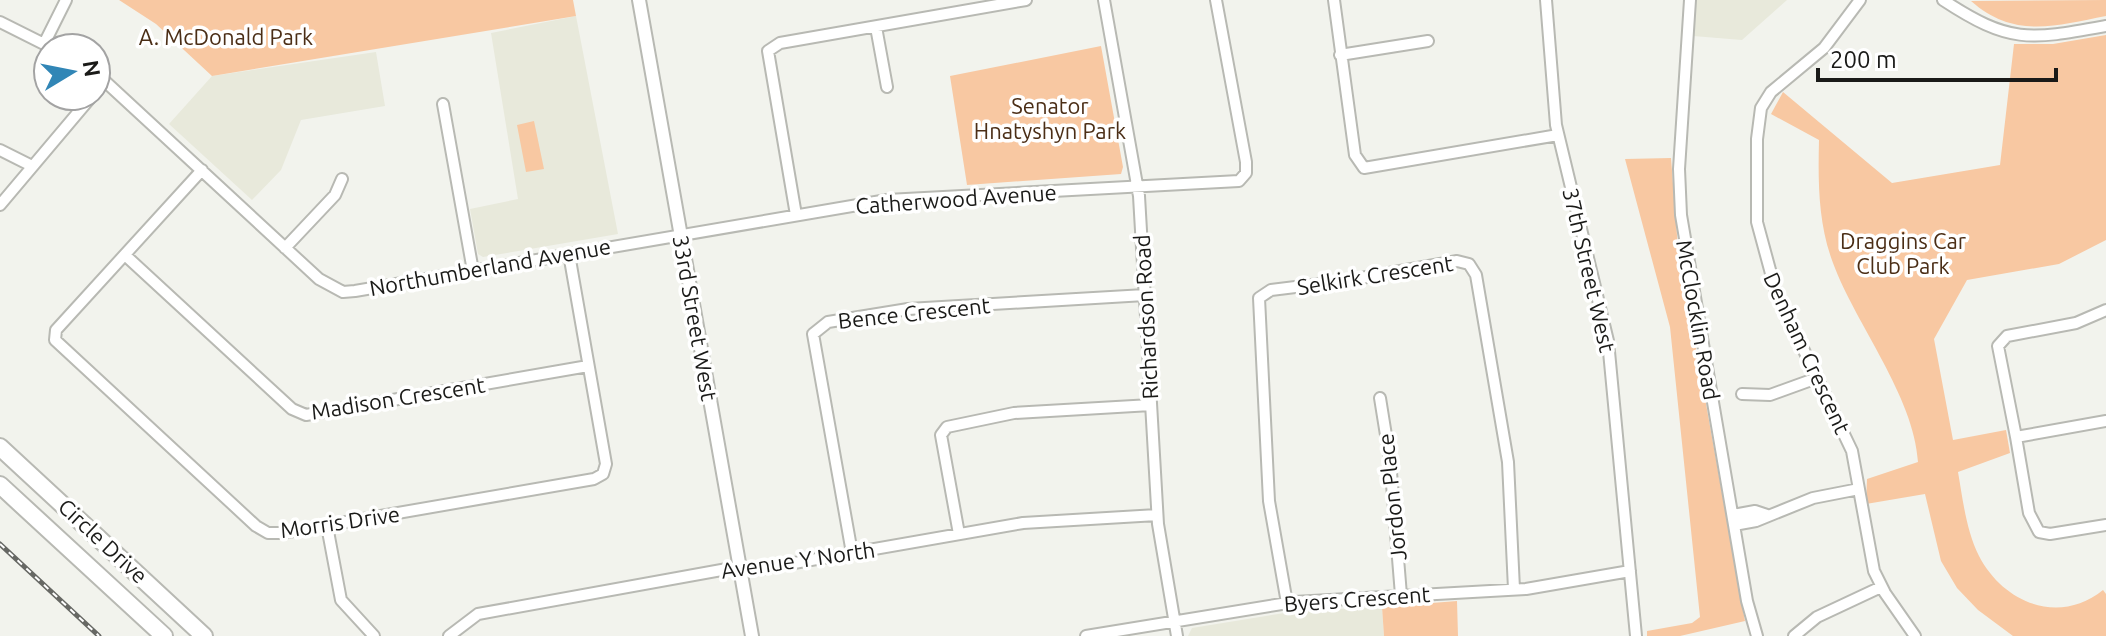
<svg xmlns="http://www.w3.org/2000/svg" width="2106" height="636" font-family="Ubuntu,sans-serif">
  <style>
    .built { fill: #e8e9db }
    .green { fill: #f8c8a2 }
    .lines { fill: none; stroke-linecap: round; stroke-linejoin: round }
    .minor-casing { stroke: #b8b9b3; stroke-width: 14 }
    .major-casing { stroke: #b8b9b3; stroke-width: 16 }
    .highway-casing { stroke: #b8b9b3; stroke-width: 20 }
    .minor { stroke: #fff; stroke-width: 10 }
    .major { stroke: #fff; stroke-width: 12 }
    .highway { stroke: #fff; stroke-width: 16 }
    .rail-casing { stroke: #676864; stroke-width: 5 }
    .rail { stroke: #fff; stroke-width: 2; stroke-dasharray: 6; stroke-linecap: butt }
    .labels { text-anchor: middle; stroke-width: 7; stroke-linejoin: round; paint-order: stroke }
    .park-label { font-size: 22px; fill: #4b2e16; stroke: #fff }
    .street-label { font-size: 22px; fill: #1a1a18; stroke: #fff }
  </style>
  <rect width="100%" height="100%" fill="#f2f3ed"/>
  <path class="built" d="M 1695,0 L 1787,0 L 1742,40 L 1693,36 Z
    M 576,16 L 618,234 L 483,257 L 478,254 L 470,209 L 518,199 L 491,33 Z
    M 376,52 L 385,106 L 301,120 L 281,170 L 252,200 L 169,124 L 212,76 Z
    M 1382,607 L 1384,636 L 1188,636 L 1192,628 L 1297,611 Z"/>
  <path class="green" d="M 119,0 L 573,0 L 576,16 L 212,76 L 156,24 Z
    M 2106,0 L 2106,16 C 2055,26 2014,39 1971,1 Z
    M 2106,35 L 2106,240 L 2059,264 L 1967,280 L 1934,339 L 1953,440 L 2006,430 L 2010,453 L 1958,472 C 1963,500 1966,530 1979,556 C 2004,604 2060,625 2103,590 L 2106,594 L 2106,636 L 2013,636 L 1978,610 L 1957,588 L 1941,561 L 1925,494 L 1866,504 L 1867,479 L 1918,462 C 1914,396 1856,325 1833,263 C 1818,223 1818,182 1819,140 L 1771,114 L 1783,92 L 1892,183 L 2000,165 L 2014,44 L 2053,44 Z
    M 1101,46 L 1123,167 L 1121,174 L 967,185 L 950,76 Z
    M 534,121 L 544,169 L 526,172 L 517,125 Z
    M 1671,158 L 1678,248 L 1745,621 L 1680,636 L 1647,636 L 1647,631 L 1692,623 L 1700,617 L 1670,327 L 1625,159 Z
    M 1457,601 L 1458,636 L 1384,636 L 1382,607 Z"/>
  <g class="lines">
    <g class="minor-casing">
      <path id="minor" d="M 1104,0 L 1139,196 L 1158,524 L 1177,636
        M 1334,0 L 1355,155 L 1364,168 L 1558,135
        M 1546,0 L 1556,125 L 1608,341 L 1636,636
        M 1690,0 L 1679,169 L 1681,215 L 1747,601 L 1757,636
        M 1860,0 L 1824,48 L 1771,92 L 1761,108 L 1757,139 L 1757,222 L 1776,292 L 1852,451 L 1874,571 L 1885,593 L 1915,636
        M 1943,0 C 2010,44 2029,40 2106,26
        M 0,22 L 52,48
        M 876,27 L 887,87
        M 44,44 L 66,0
        M 1340,55 L 1428,41
        M 96,73 L 319,279 L 343,292 L 355,291 L 887,200 L 1239,181 L 1246,173 L 1246,162 L 1216,0
        M 443,104 L 473,271
        M 0,150 L 30,165
        M 202,170 L 56,330 L 55,340 L 256,526 L 268,533 L 282,533 L 594,479 L 603,474 L 606,464 L 569,254
        M 0,205 L 92,96
        M 796,215 L 768,51 L 780,43 L 1026,0
        M 285,248 L 335,195 L 342,179
        M 125,255 L 292,409 L 306,415 L 588,366
        M 2106,310 L 2076,323 L 2007,336 L 1998,346 L 2016,437 L 2106,421
        M 1742,394 L 1770,395 L 1817,378
        M 1380,398 L 1390,460 L 1401,595
        M 2016,437 L 2029,513 L 2039,532 L 2050,534 L 2106,525
        M 1733,515 L 1755,511 L 1767,515
        M 1734,525 L 1756,521 L 1813,498 L 1859,489
        M 327,526 L 341,600 L 374,636
        M 959,534 L 941,435 L 947,427 L 1014,413 L 1151,405
        M 852,553 L 813,334 L 828,322 L 908,309 L 1145,295
        M 1287,603 L 1269,501 L 1259,298 L 1271,290 L 1344,281 L 1457,261 L 1469,264 L 1476,275 L 1508,462 L 1514,589
        M 449,636 L 478,614 L 727,569 L 754,570 L 1023,523 L 1157,515
        M 1086,636 L 1294,602 L 1526,589 L 1630,571
        M 1794,636 L 1817,617 L 1881,587"/>
    </g>
    <g class="major-casing">
      <path id="major" d="M 639,0 L 752,636"/>
    </g>
    <g class="highway-casing">
      <path id="highway" d="M 0,447 L 204,636
        M 0,485 L 164,636"/>
    </g>
    <use href="#minor" class="minor"/>
    <use href="#major" class="major"/>
    <use href="#highway" class="highway"/>
    <g class="rail-casing">
      <path id="rail" d="M 0,544 L 99,636"/>
    </g>
    <use href="#rail" class="rail"/>
  </g>
  <g class="labels">
    <g class="park-label">
      <text x="226" y="45">A. McDonald Park</text>
      <text x="1050" y="114">Senator<tspan x="1050" dy="25">Hnatyshyn Park</tspan></text>
      <text x="1903" y="249">Draggins Car<tspan x="1903" dy="25">Club Park</tspan></text>
    </g>
    <g class="street-label">
      <text transform="translate(956 199) rotate(-4)" y="8">Catherwood Avenue</text>
      <text transform="translate(490 267) rotate(-10)" y="8">Northumberland Avenue</text>
      <text transform="translate(1589 270) rotate(77)" y="8">37th Street West</text>
      <text transform="translate(1375 275) rotate(-9)" y="8">Selkirk Crescent</text>
      <text transform="translate(914 313) rotate(-6)" y="8">Bence Crescent</text>
      <text transform="translate(1146 317) rotate(-93)" y="8">Richardson Road</text>
      <text transform="translate(695 318) rotate(80)" y="8">33rd Street West</text>
      <text transform="translate(1698 320) rotate(80)" y="8">McClocklin Road</text>
      <text transform="translate(1807 353) rotate(65)" y="8">Denham Crescent</text>
      <text transform="translate(398 398) rotate(-9)" y="8">Madison Crescent</text>
      <text transform="translate(1392 497) rotate(-96)" y="8">Jordon Place</text>
      <text transform="translate(340 522) rotate(-8)" y="8">Morris Drive</text>
      <text transform="translate(103 541) rotate(43)" y="8">Circle Drive</text>
      <text transform="translate(798 560) rotate(-8)" y="8">Avenue Y North</text>
      <text transform="translate(1357 599) rotate(-4)" y="8">Byers Crescent</text>
    </g>
  </g>
  <g transform="translate(72 72) rotate(80)"><circle r="38" fill="#ffffff" stroke="#a3a3a3" stroke-width="2"/>
  <path d="M0-6L14 30L0 20L-14 30Z" fill="#3186b6"/>
  <text y="-12" font-size="22" font-weight="bold" text-anchor="middle" fill="#1a1a18">N</text>
  </g>
  <path d="M1818 68v12h238v-12" fill="none" stroke="#1a1a18" stroke-width="4"/>
  <text x="1830" y="68" font-size="24" fill="#1a1a18" stroke="#ffffff" stroke-width="6" paint-order="stroke">200 m</text>
</svg>
